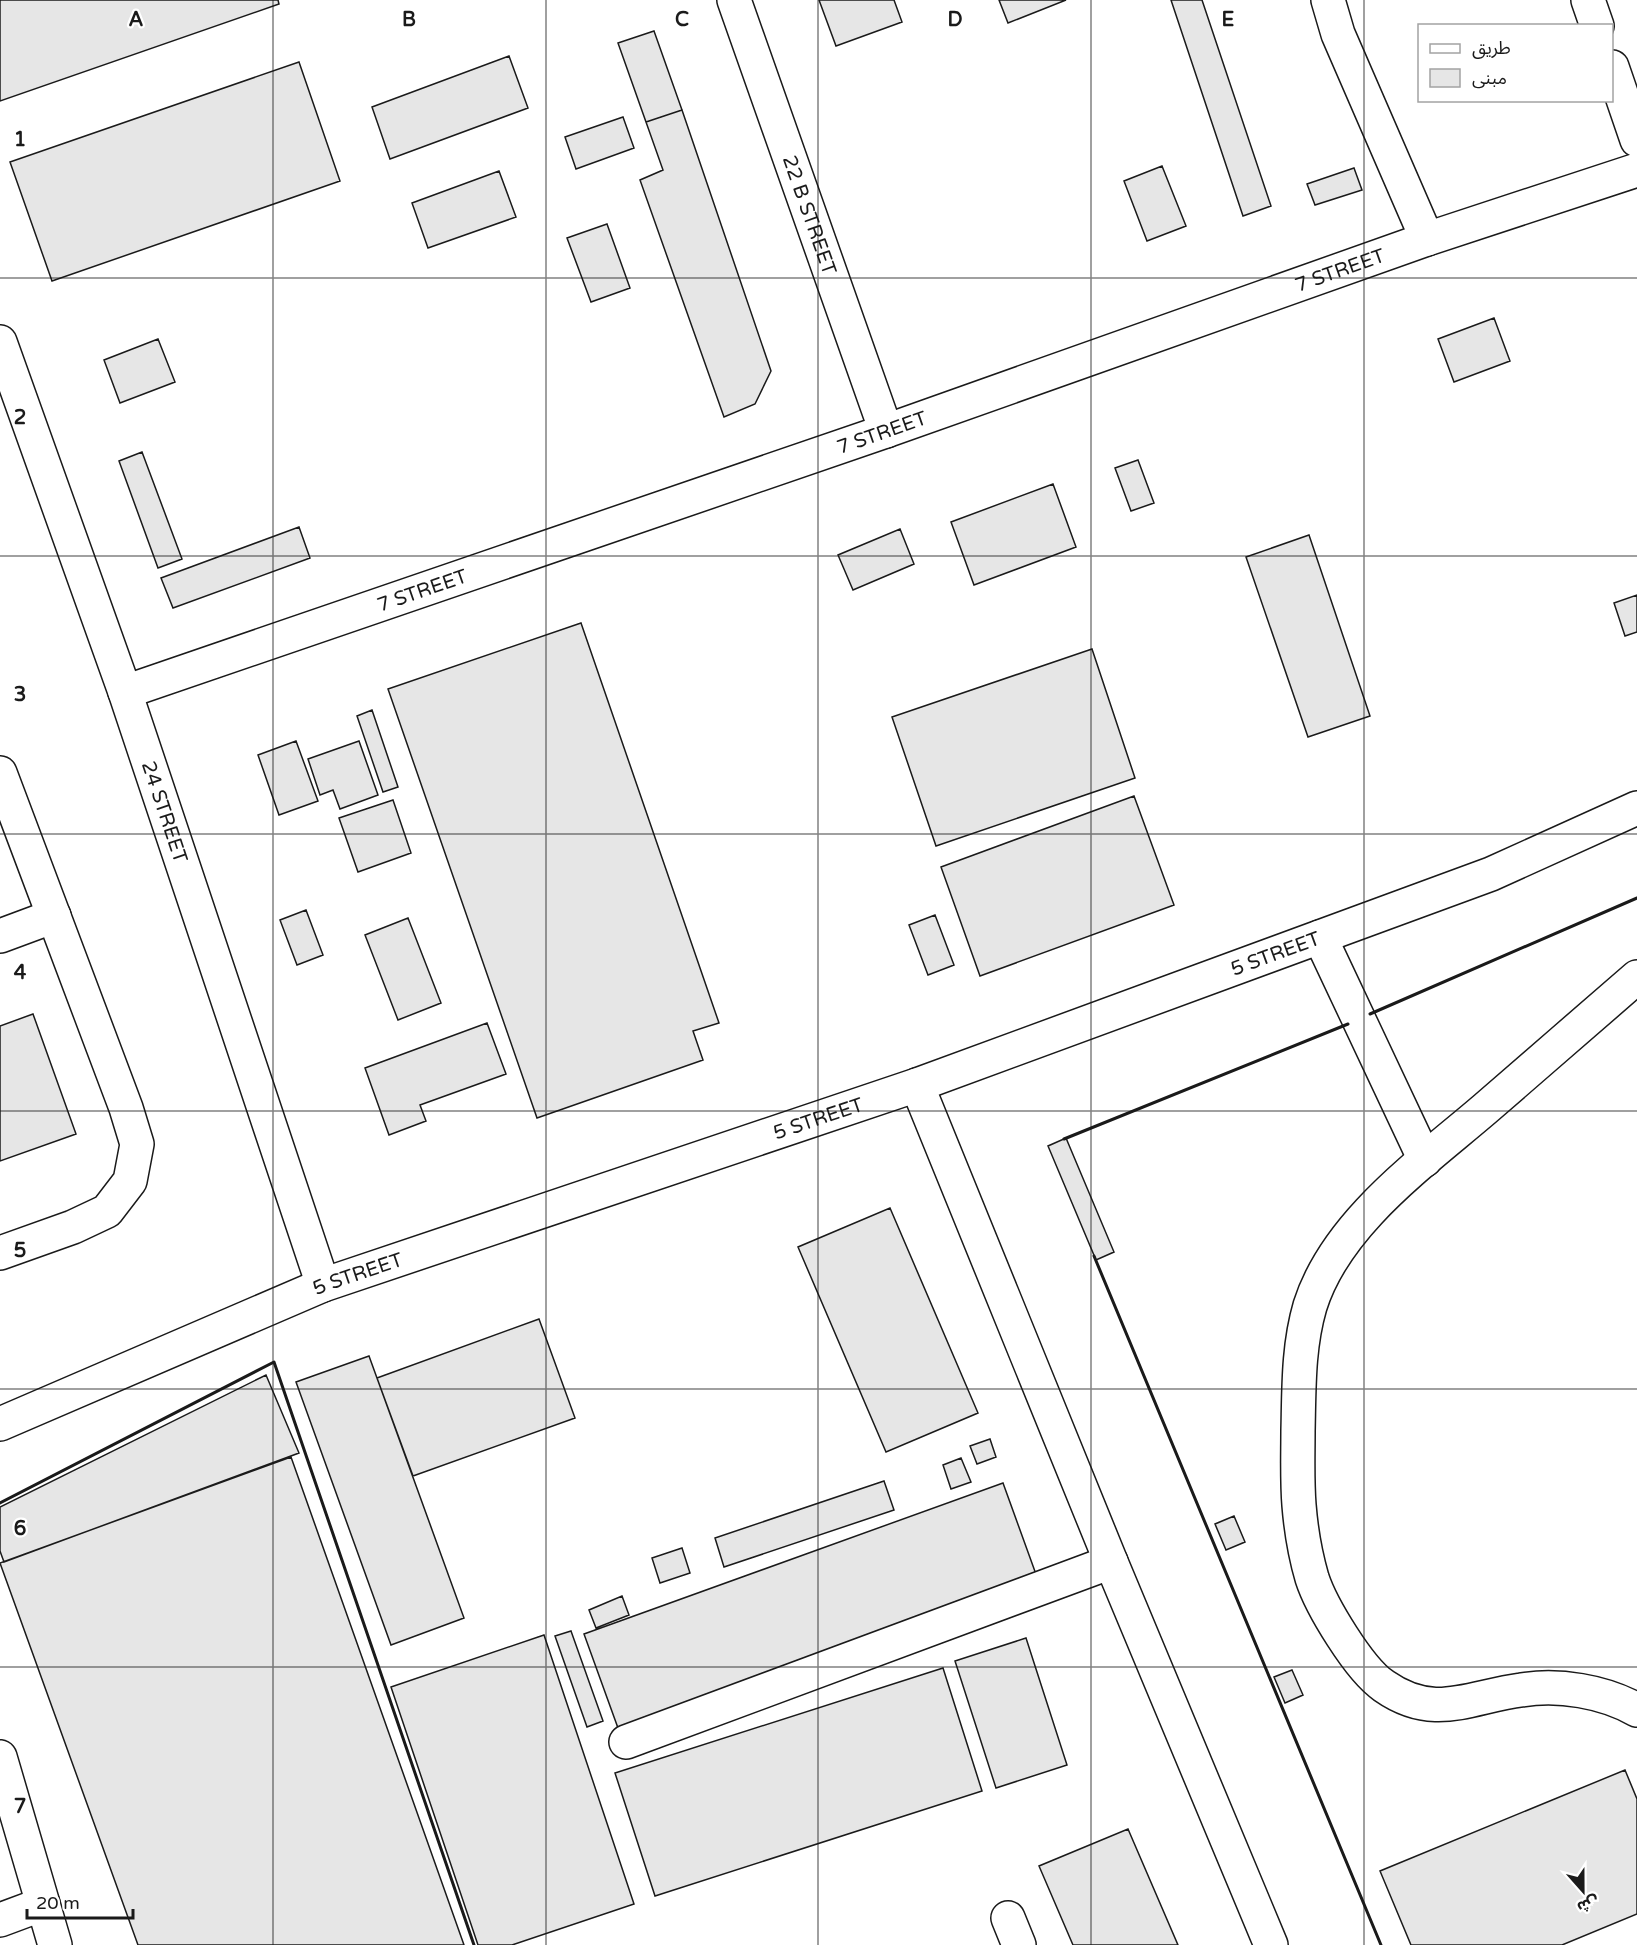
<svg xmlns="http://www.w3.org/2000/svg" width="1637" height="1945" font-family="'Varela Round','Noto Sans Arabic',sans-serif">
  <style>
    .building { fill: #e6e6e6; stroke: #1a1a1a; stroke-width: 1.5 }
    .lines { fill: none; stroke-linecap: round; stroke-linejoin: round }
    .minor-casing { stroke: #1a1a1a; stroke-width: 36 }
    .minor { stroke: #fff; stroke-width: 33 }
    .wall { stroke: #1a1a1a; stroke-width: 3 }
    .grid { fill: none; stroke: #1a1a1a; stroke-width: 1.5; stroke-opacity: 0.55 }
    .labels { text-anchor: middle; stroke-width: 4.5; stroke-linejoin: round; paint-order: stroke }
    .street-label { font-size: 20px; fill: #1a1a1a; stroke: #fff }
    .grid-label { font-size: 20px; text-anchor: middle; font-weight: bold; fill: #1a1a1a; stroke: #fff; stroke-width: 4.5; stroke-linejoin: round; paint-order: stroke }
  </style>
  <rect width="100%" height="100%" fill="#fff"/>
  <path class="building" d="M 0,0 L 278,0 L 279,4 L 0,101 Z
    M 819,0 L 894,0 L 902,22 L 836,46 Z
    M 999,0 L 1066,0 L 1008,23 Z
    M 1171,0 L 1202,0 L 1271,206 L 1243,216 Z
    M 654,31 L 682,110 L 646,122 L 618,43 Z
    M 509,56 L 528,108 L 390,159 L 372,107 Z
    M 299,62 L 340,181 L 52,281 L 10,162 Z
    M 682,110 L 771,371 L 755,404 L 724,417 L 640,180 L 663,170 L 646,122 Z
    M 623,117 L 634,148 L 576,169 L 565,137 Z
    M 1162,166 L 1186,226 L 1147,241 L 1124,181 Z
    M 1354,168 L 1362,190 L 1315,205 L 1307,184 Z
    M 499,171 L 516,217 L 428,248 L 412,203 Z
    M 607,224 L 630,288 L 591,302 L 567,238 Z
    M 1494,318 L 1510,361 L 1454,382 L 1438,339 Z
    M 158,339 L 175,382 L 120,403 L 104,360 Z
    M 142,452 L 182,559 L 158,568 L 119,461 Z
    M 1138,460 L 1154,503 L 1131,511 L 1115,468 Z
    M 1053,484 L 1076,547 L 974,585 L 951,522 Z
    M 299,527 L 310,558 L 173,608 L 161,578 Z
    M 900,529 L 914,564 L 853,590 L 838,555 Z
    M 1309,535 L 1370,716 L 1308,737 L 1246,557 Z
    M 1637,595 L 1637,632 L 1625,636 L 1614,603 Z
    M 581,623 L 719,1023 L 693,1031 L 703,1060 L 537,1118 L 388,689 Z
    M 1092,649 L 1135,778 L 936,846 L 892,717 Z
    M 372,710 L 398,787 L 383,792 L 357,716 Z
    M 296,741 L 318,801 L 279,815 L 258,755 Z
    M 359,741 L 378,795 L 340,809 L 333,790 L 320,795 L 308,759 Z
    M 1134,796 L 1174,905 L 980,976 L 941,867 Z
    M 393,800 L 411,853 L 358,872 L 339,818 Z
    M 306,910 L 323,955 L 297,965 L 280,920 Z
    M 935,915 L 954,965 L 928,975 L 909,925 Z
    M 408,918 L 441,1003 L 398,1020 L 365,935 Z
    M 33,1014 L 76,1134 L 0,1161 L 0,1026 Z
    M 487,1023 L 506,1074 L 420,1105 L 426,1121 L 389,1135 L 365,1068 Z
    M 1066,1138 L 1114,1252 L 1096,1260 L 1048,1146 Z
    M 890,1208 L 978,1413 L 886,1452 L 798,1247 Z
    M 539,1319 L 575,1418 L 413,1476 L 377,1378 Z
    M 369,1356 L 464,1618 L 391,1645 L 296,1382 Z
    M 266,1375 L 299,1453 L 4,1562 L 0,1551 L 0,1507 Z
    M 990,1439 L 996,1457 L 977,1464 L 970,1446 Z
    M 291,1457 L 464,1945 L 138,1945 L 0,1563 Z
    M 961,1458 L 971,1482 L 951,1489 L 943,1465 Z
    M 884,1481 L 894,1510 L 724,1567 L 715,1538 Z
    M 1003,1483 L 1037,1577 L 618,1728 L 584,1634 Z
    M 1234,1516 L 1245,1542 L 1226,1550 L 1215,1524 Z
    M 682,1548 L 690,1573 L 660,1583 L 652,1558 Z
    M 622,1596 L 629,1615 L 596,1628 L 589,1610 Z
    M 571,1631 L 603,1721 L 587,1727 L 555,1636 Z
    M 544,1635 L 634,1904 L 512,1945 L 478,1945 L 391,1687 Z
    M 1026,1638 L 1067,1765 L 996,1788 L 955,1661 Z
    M 943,1668 L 982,1791 L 655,1896 L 615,1773 Z
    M 1292,1670 L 1303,1695 L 1285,1703 L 1274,1677 Z
    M 1625,1770 L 1637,1799 L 1637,1914 L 1562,1945 L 1411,1945 L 1380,1871 Z
    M 1128,1829 L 1178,1945 L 1073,1945 L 1039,1866 Z"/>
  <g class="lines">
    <g class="minor-casing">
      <g id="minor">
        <path id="s1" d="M 734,0 L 886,431"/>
        <path d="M 1328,0 L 1338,34 L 1427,239"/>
        <path d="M 1588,0 L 1597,26"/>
        <path d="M 1612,67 L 1637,140"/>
        <path id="s2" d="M 0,342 L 125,692 L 323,1285"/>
        <path id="s3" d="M 125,692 L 886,431 L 1427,239 L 1637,170"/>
        <path d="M 0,773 L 126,1108 L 137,1144 L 130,1181 L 107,1211 L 73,1227 L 0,1253"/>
        <path d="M 0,936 L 54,916"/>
        <path d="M 1320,937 L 1425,1160"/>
        <path d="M 1637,977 C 1587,1021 1536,1064 1486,1108 C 1422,1163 1336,1223 1310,1306 C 1298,1347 1299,1389 1298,1431 C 1298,1455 1297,1480 1299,1505 C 1301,1530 1305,1554 1312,1578 C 1321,1606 1359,1669 1384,1686 C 1434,1721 1469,1697 1521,1690 C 1559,1684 1603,1691 1637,1710"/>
        <path d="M 917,1085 L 1111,1562 L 1271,1945"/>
        <path id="s4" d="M 0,1424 L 323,1285 L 917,1085 L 1491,874 L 1637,808"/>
        <path d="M 626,1742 L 1111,1562"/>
        <path d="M 0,1757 L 55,1945"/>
        <path d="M 1008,1918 L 1019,1945"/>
        <path d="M 0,1920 L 43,1904"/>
      </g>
    </g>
    <use href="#minor" class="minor"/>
    <path class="wall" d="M 1370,1014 L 1637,898
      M 1064,1139 L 1348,1024
      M 1094,1256 L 1381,1945
      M 0,1503 L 274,1362 L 474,1945"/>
  </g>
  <path class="grid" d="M 273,0 L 273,1945M 546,0 L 546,1945M 818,0 L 818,1945M 1091,0 L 1091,1945M 1364,0 L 1364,1945M 0,278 L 1637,278M 0,556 L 1637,556M 0,834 L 1637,834M 0,1111 L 1637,1111M 0,1389 L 1637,1389M 0,1667 L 1637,1667"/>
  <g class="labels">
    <g class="street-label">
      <text dy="7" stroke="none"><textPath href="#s1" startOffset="228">22 B STREET</textPath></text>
      <text dy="7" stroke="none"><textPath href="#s3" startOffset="1286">7 STREET</textPath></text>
      <text dy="7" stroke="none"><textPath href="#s3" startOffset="800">7 STREET</textPath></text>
      <text dy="7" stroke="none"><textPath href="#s3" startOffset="314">7 STREET</textPath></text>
      <text dy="7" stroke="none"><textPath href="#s2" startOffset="498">24 STREET</textPath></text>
      <text dy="7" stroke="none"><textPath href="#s4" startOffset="1360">5 STREET</textPath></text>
      <text dy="7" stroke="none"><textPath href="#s4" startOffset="874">5 STREET</textPath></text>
      <text dy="7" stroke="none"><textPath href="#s4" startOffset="388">5 STREET</textPath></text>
    </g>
  </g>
  <g class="grid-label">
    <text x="136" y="26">A</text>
    <text x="409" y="26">B</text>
    <text x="682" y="26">C</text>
    <text x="955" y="26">D</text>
    <text x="1228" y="26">E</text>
    <text x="20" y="146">1</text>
    <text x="20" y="424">2</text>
    <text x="20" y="701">3</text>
    <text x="20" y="979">4</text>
    <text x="20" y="1257">5</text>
    <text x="20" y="1535">6</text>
    <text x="20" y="1813">7</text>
  </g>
  <rect x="1418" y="24" width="195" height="78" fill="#ffffff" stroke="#a3a3a3" stroke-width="1.5"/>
  <rect x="1430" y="44" width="30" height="9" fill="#ffffff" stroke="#a3a3a3" stroke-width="1.5"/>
  <text x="1472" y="54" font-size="18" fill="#1a1a1a">طريق</text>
  <rect x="1430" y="69" width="30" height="18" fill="#e6e6e6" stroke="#a3a3a3" stroke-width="1.5"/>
  <text x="1472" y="84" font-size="18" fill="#1a1a1a">مبنى</text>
  <g transform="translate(1583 1891) rotate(159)" stroke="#ffffff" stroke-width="4.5" paint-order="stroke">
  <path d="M0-4.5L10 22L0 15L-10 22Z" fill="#1a1a1a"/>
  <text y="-9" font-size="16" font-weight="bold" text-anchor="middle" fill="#1a1a1a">ش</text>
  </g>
  <path d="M27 1909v9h106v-9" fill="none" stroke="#1a1a1a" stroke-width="3"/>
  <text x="36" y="1909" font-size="18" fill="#1a1a1a" stroke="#ffffff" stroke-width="4.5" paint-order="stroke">20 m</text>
</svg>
